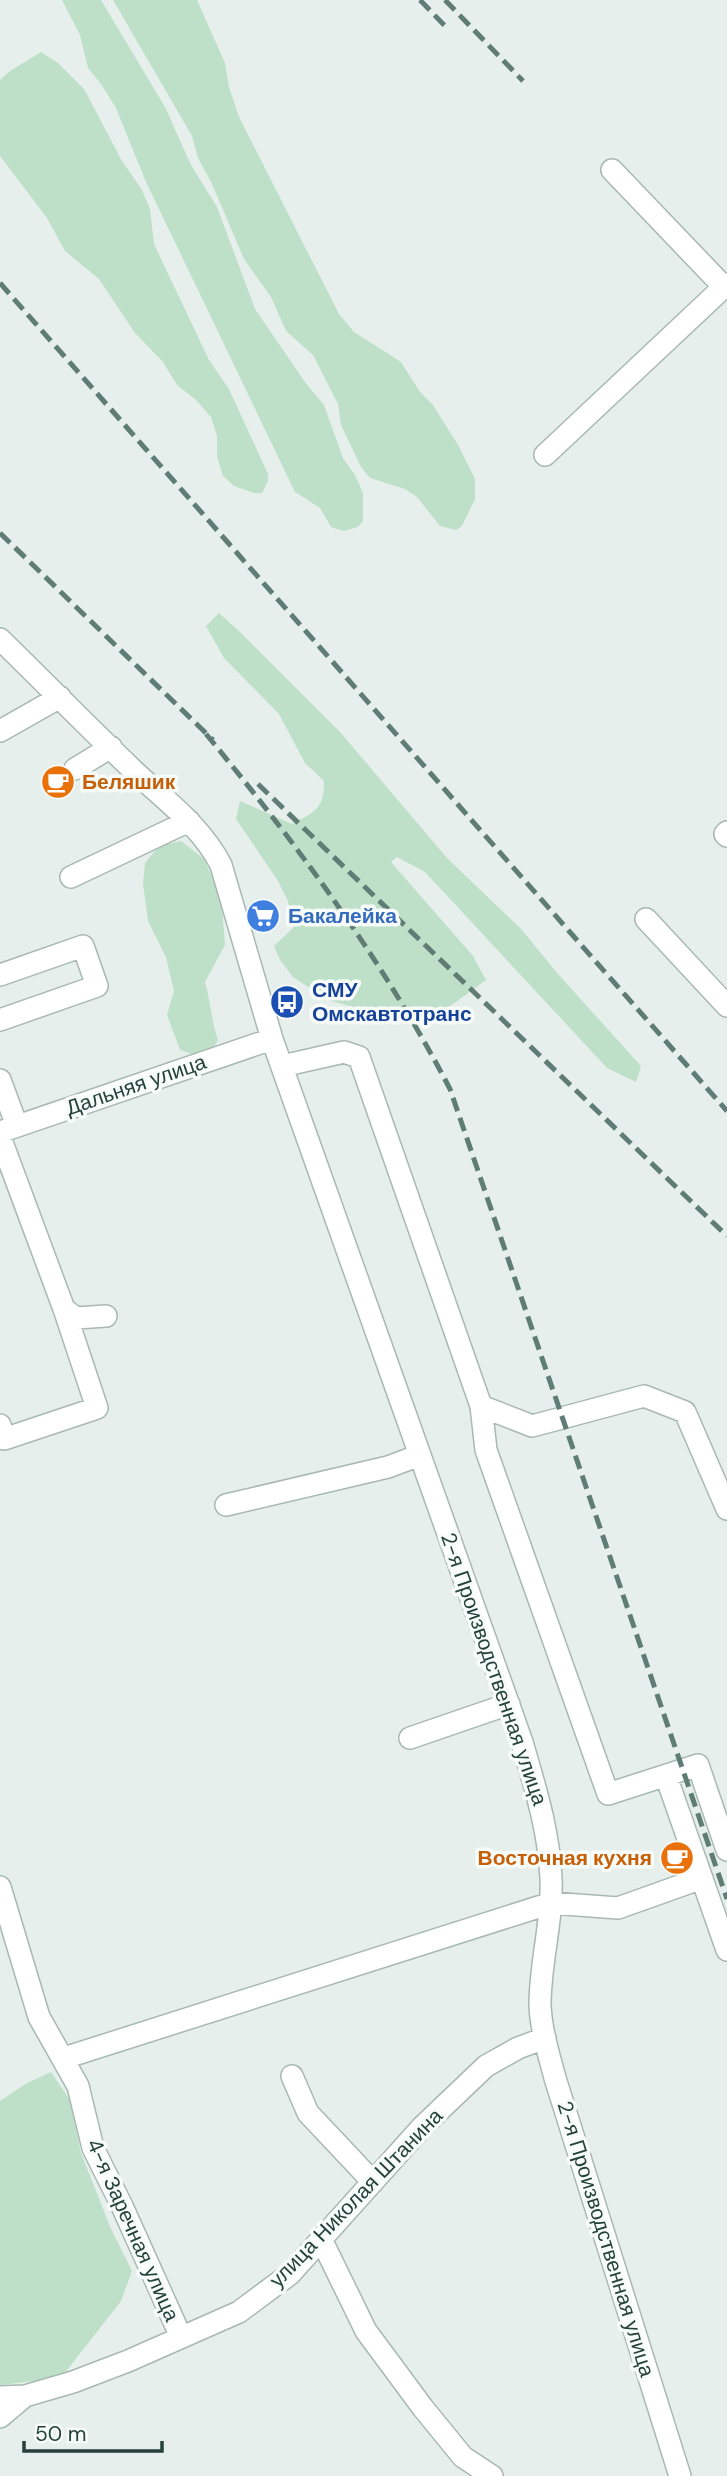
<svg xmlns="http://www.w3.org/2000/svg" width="727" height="2476" font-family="'DM Sans',sans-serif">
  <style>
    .green { fill: #bfe0c8 }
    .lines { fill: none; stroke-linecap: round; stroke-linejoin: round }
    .minor-casing { stroke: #a8b8b2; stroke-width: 24 }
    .minor { stroke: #fff; stroke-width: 21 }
    .rail { stroke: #5f7d75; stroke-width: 5; stroke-dasharray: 14 7; stroke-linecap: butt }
    .labels { text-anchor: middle; stroke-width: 7; stroke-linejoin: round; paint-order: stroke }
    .food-label { font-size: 21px; font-weight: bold; fill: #c56008; stroke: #f7fbf9; text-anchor: start }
    .shop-label { font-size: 21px; font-weight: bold; fill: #366cbe; stroke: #f7fbf9; text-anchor: start }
    .transit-label { font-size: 21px; font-weight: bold; fill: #164399; stroke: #f7fbf9; text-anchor: start }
    .street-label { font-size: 21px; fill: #24423a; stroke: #f7fbf9 }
  </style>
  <rect width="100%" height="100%" fill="#e6efeb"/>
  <path class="green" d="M 62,0 L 101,0 L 165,107 L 191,165 L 217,207 L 255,309 L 305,382 L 324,405 L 343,458 L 355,475 L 363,493 L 363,521 L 358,527 L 344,531 L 331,527 L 320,508 L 295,492 L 146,182 L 116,108 L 101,84 L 88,68 L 80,35 Z
    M 113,0 L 197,0 L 225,63 L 229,87 L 239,117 L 339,314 L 354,332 L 401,362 L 420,392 L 433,405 L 458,445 L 475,479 L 475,499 L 462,526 L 456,530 L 440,526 L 417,497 L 405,489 L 370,478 L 361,467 L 341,425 L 338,404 L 313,355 L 286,331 L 271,297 L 244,259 L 212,184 L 198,158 L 192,136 Z
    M 41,52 L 58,63 L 84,89 L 122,161 L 142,190 L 150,209 L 154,244 L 209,360 L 229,389 L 268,474 L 268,481 L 262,493 L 254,493 L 234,486 L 223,476 L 217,457 L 217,436 L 211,417 L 196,400 L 177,385 L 163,362 L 135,333 L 99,279 L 65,251 L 47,218 L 0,156 L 0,80 L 10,71 Z
    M 219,613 L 240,632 L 341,733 L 447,858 L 521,929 L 558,974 L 641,1066 L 636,1082 L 607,1068 L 425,872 L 397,857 L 391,862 L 473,956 L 486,980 L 449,1007 L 371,1012 L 328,1000 L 293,977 L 280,960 L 274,946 L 293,928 L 288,901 L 278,881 L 236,819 L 240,801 L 292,824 C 315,812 324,809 324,781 L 305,763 L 279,714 L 224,658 L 206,626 Z
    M 181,841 L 204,859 L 221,896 L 225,945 L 205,982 C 211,1002 211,1021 218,1040 L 211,1052 L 195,1055 L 180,1050 L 167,1015 L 174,991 L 166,957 L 148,921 L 143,884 L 145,863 L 159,846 Z
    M 51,2072 L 70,2100 L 81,2153 L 111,2229 L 132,2271 L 121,2301 L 61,2378 L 0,2385 L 0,2101 L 27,2083 Z"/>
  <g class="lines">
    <g class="minor-casing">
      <path id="minor" d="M 612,170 L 724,287
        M 545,455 L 727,284
        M 0,639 C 45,683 89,728 134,771 C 166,801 201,826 221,865 L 272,1039 L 522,1742 C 535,1787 549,1831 551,1878 C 553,1920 540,1962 540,2005 C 541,2030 549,2055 555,2078 L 680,2476
        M 0,731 L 60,697
        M 75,769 L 111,747
        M 727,832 L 725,834 L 727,836
        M 71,877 L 189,821
        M 646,919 L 727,1006
        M 0,975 L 83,946 L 97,986 L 0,1020
        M 282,1066 L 344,1052 L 359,1057 L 481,1406 L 532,1426 L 644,1396 L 685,1412 L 727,1509
        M 0,1080 L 17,1126
        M 0,1132 L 272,1039
        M 0,1137 L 64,1309 L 76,1318 L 106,1316
        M 481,1406 L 486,1450 L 608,1794 L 698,1765 L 727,1850
        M 0,1425 L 4,1439 L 97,1408 L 64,1309
        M 226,1505 L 388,1467 L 420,1455
        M 410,1738 L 509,1704
        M 666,1776 L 727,1950
        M 0,1887 L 39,2017 L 78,2086 L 93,2148 L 122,2206 L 181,2337
        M 64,2058 L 551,1903 L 618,1908 L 702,1878
        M 292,2076 L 308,2113 L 373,2182
        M 321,2239 L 366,2331 L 423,2408 L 463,2457 L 492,2476
        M 0,2397 L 25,2396 L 73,2382 L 128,2361 L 239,2312 L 290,2274 L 422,2127 L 486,2066 L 518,2048 L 545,2038
        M 0,2417 L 25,2396"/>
    </g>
    <use href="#minor" class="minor"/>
    <path class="rail" d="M 420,0 L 446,27
      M 445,0 L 523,81
      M 0,283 L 727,1111
      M 0,533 L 213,740
      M 206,734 C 297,844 384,962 450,1089 L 727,1899
      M 258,784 L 727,1236"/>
  </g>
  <defs>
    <g id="cafe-disc" transform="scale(1.75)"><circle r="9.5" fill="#e8710a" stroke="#f7fbf9"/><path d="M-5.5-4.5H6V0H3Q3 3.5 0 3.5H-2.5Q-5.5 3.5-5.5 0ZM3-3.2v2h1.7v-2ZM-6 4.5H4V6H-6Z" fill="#fff"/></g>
    <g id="supermarket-disc" transform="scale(1.75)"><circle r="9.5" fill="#3f7fe0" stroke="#f7fbf9"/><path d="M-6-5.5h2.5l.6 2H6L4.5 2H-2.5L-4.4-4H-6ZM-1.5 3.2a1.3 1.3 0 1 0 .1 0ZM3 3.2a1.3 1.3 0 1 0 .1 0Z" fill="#fff"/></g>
    <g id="bus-disc" transform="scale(1.75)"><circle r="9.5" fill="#1a4fb4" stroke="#f7fbf9"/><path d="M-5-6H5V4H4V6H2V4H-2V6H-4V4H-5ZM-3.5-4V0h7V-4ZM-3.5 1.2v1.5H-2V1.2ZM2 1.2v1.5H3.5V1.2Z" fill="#fff"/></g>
  </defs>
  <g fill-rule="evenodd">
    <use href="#cafe-disc" x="58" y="782"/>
    <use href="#supermarket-disc" x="263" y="916"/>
    <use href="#bus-disc" x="287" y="1002"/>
    <use href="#cafe-disc" x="677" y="1858"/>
  </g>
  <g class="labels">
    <g class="food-label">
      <text x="82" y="789">Беляшик</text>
      <text x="652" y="1865" text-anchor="end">Восточная кухня</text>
    </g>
    <g class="shop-label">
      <text x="288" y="923">Бакалейка</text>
    </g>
    <g class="transit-label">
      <text x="312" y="997">СМУ<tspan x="312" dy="24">Омскавтотранс</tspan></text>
    </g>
    <g class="street-label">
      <text transform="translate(136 1085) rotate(-19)" y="7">Дальняя улица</text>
      <text transform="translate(494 1669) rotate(71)" y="7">2-я Производственная улица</text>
      <text transform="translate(356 2198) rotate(-46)" y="7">улица Николая Штанина</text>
      <text transform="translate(133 2230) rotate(66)" y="7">4-я Заречная улица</text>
      <text transform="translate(606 2239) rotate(73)" y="7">2-я Производственная улица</text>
    </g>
  </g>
  <path d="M24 2441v10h138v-10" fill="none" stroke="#24423a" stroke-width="3.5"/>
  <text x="35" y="2441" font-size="21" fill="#24423a" stroke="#f7fbf9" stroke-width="5" paint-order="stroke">50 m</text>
</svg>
